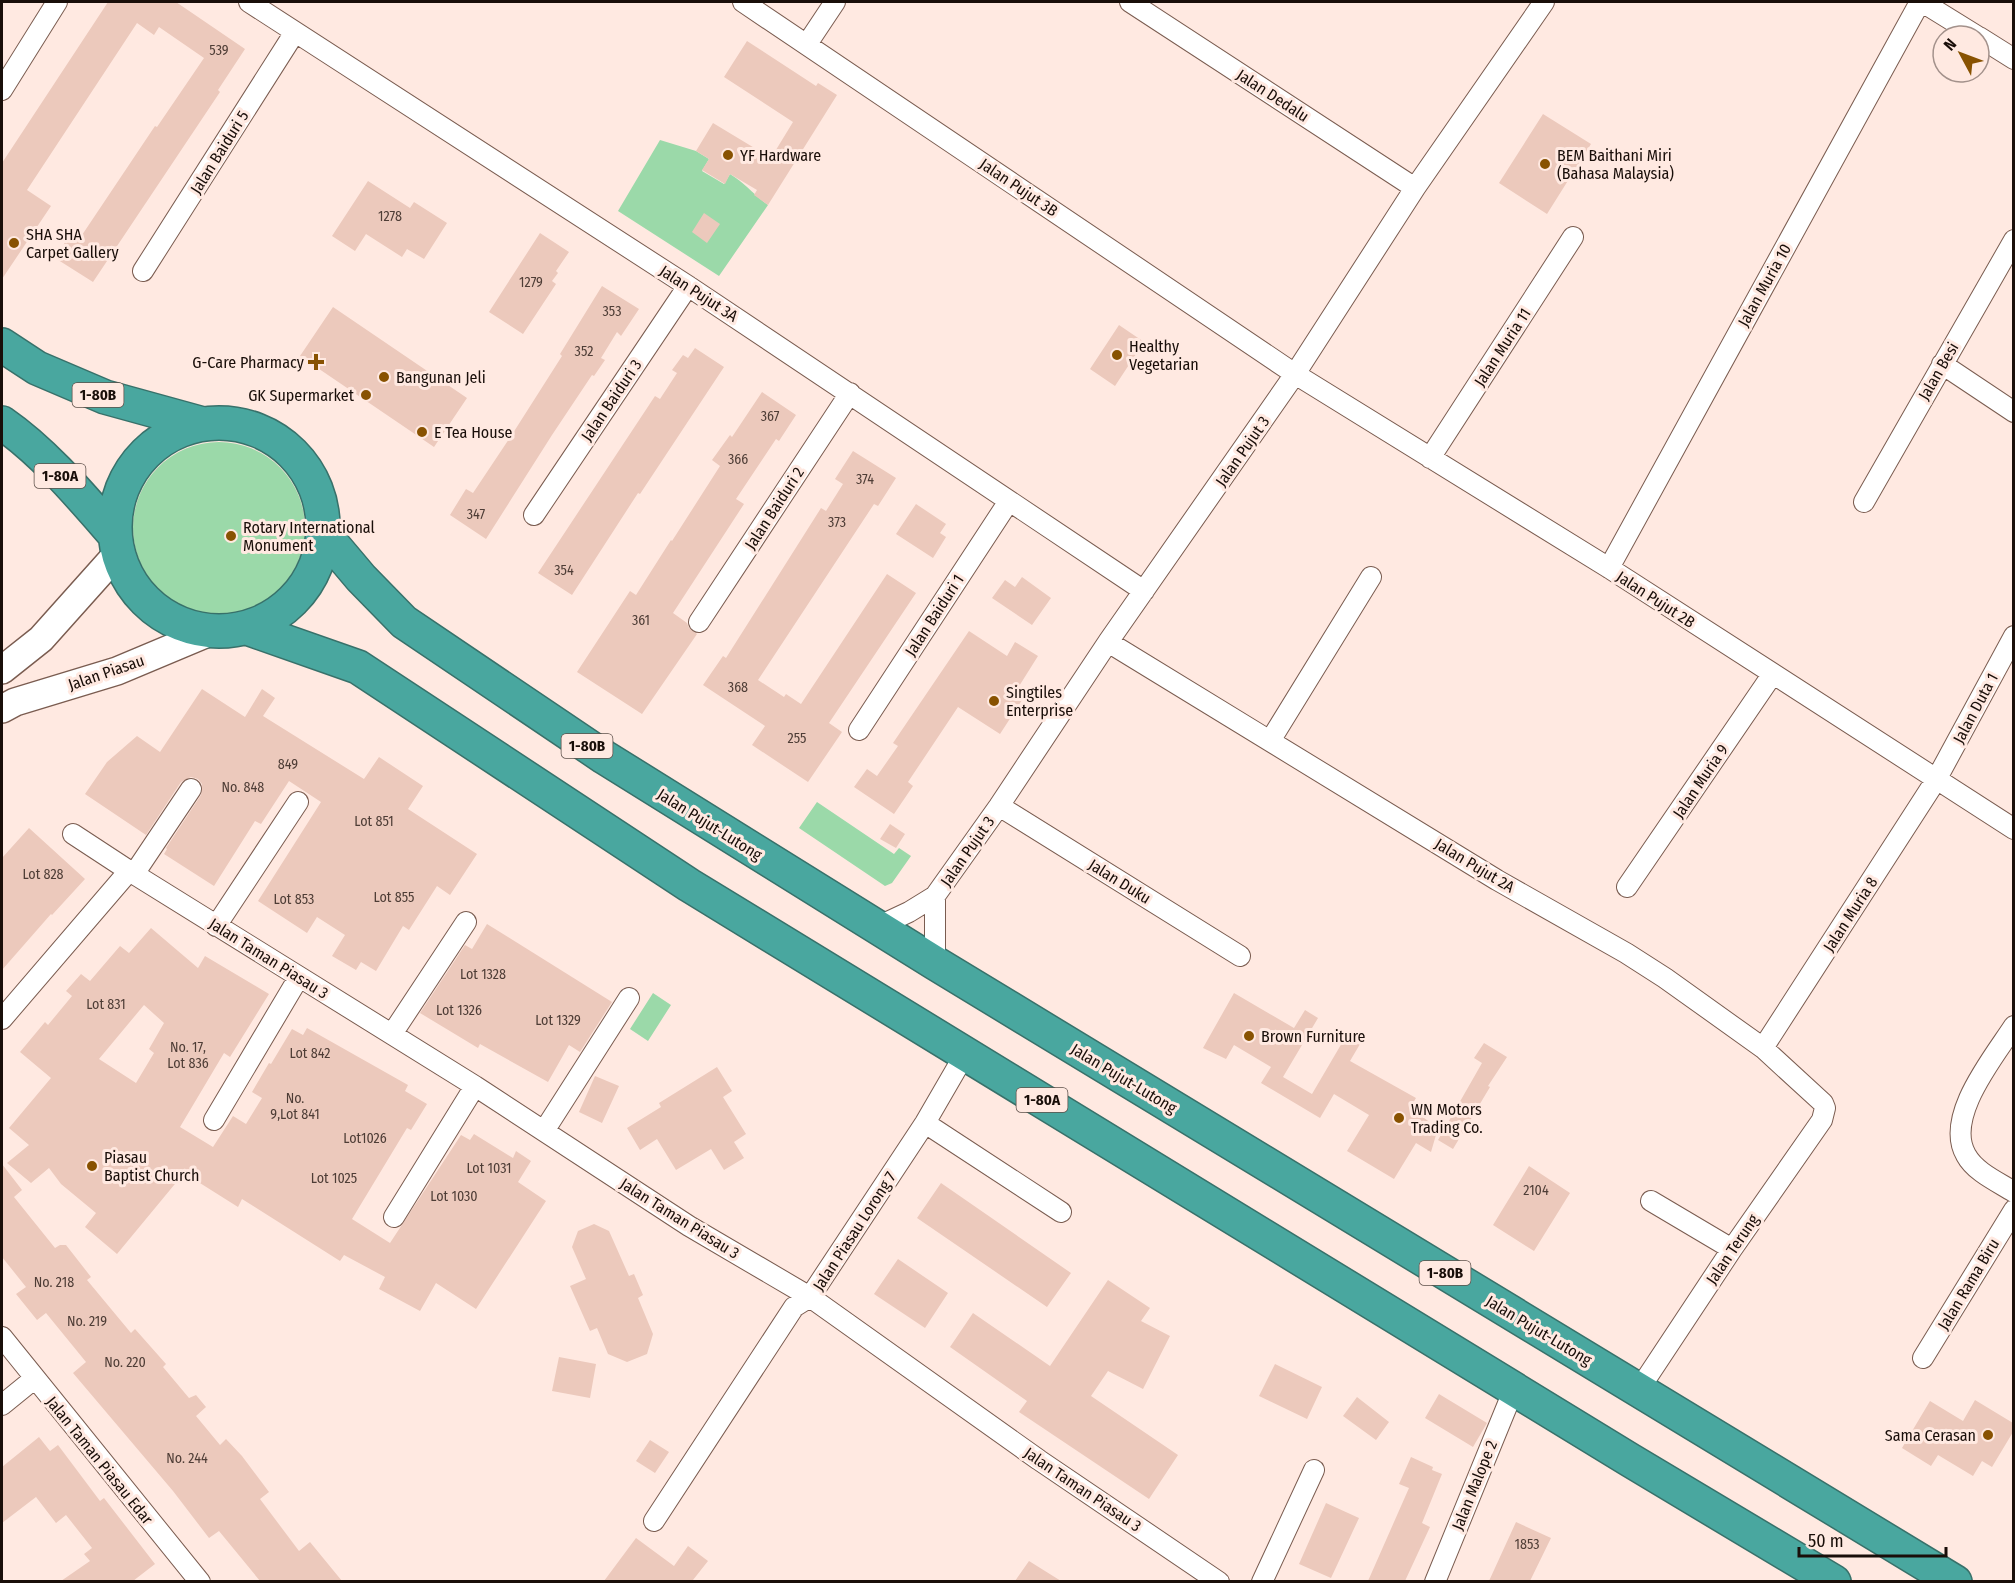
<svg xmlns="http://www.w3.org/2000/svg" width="2015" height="1583" font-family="'Fira Sans Condensed',sans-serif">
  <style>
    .green { fill: #9bd9a9 }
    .building { fill: #ecc9bc; fill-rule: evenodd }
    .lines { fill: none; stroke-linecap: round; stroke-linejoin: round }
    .street-casing { stroke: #7a5c50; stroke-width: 22 }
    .secondary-casing { stroke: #7a5c50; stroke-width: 30 }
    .highway-casing { stroke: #38716a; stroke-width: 36 }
    .street { stroke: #fff; stroke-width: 20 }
    .secondary { stroke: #fff; stroke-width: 27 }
    .highway { stroke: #49a79f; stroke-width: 33 }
    .poi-dot { fill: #885201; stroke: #ffe9e1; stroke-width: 2 }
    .labels { text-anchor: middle; stroke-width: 6; stroke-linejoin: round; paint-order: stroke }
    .number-label { font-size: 14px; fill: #4e3d36 }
    .shield { fill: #ffe9e1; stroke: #5e504a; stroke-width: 1.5 }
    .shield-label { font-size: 15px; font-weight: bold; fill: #190e09 }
    .street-label { font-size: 16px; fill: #190e09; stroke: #ffe9e1 }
    .poi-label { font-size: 16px; fill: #190e09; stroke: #ffe9e1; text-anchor: start }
  </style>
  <rect width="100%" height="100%" fill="#ffe9e1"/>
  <path class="green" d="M 660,140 L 696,151 L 709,159 L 702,171 L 724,184 L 730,174 C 745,183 754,195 768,205 L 719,276 L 618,211 Z
    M133 528a86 86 0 1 1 172 0a86 86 0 1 1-172 0Z
    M 817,802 L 894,854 L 899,848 L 911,856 L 892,883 L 885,886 L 799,828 Z
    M 653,993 L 671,1005 L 648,1041 L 630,1029 Z"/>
  <path class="building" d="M 108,2 L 176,2 L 245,49 L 218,90 L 220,92 L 93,282 L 55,258 L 73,230 L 82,235 L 155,126 L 157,127 L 204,58 L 159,27 L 154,35 L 137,23 L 27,190 L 51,206 L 2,279 L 2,163 Z
    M 747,41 L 816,86 L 818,83 L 837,95 L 768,205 L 754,195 L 757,190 L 730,174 L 725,184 L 702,170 L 709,159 L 696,151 L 713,123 L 771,158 L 793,122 L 724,77 Z
    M 1543,114 L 1591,144 L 1547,214 L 1499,183 Z
    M 368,181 L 410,208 L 414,202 L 447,223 L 424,259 L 407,249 L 402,257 L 366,234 L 355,251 L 332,236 Z
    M 704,213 L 720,224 L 707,243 L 692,232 Z
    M 540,233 L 569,252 L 556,271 L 558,273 L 552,281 L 556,284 L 523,334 L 489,312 Z
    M 602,286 L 639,309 L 621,336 L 617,332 L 601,358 L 605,360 L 594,376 L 592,375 L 552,435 L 486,539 L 450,515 L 466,489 L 473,493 L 513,433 L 562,356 L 560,354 Z
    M 333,307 L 467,398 L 434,447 L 300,356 Z
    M 1119,325 L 1144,342 L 1115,386 L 1090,369 Z
    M 695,348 L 724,367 L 640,494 L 638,493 L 572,595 L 538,573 L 655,396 L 660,399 L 677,373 L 672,370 L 683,355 L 688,358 Z
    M 762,392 L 796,415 L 779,441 L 776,439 L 736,499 L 744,504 L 673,613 L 687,623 L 689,628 L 697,634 L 642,714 L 577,672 L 630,591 L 636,595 L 671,540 L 672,541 L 720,466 L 712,460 L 730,435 L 732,437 Z
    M 853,451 L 896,478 L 878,506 L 874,504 L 758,680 L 784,697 L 786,694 L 801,704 L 887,574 L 916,593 L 829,723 L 842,732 L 808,782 L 752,745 L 765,726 L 703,685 L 723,656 L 726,658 L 821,508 L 826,511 L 843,484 L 835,479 Z
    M 916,504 L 946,524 L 940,533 L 946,537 L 933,558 L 896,534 Z
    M 1022,577 L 1051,598 L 1032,625 L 992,598 L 1005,580 L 1015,587 Z
    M 969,631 L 1007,656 L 1015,642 L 1038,656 L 1016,691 L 1024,697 L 1000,734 L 958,707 L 908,782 L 913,786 L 894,814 L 854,787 L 867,769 L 877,776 L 898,746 L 893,743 Z
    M 202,689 L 245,717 L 262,689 L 275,698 L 263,716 L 364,779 L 379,757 L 423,786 L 408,809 L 477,854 L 450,895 L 437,886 L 409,930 L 403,926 L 376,971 L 361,962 L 356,970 L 332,956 L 345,935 L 317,917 L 307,933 L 258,901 L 321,802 L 289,781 L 261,824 L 255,821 L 214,886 L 164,854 L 167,849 L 166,848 L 201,795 L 202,784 L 198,779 L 191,777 L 181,782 L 146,835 L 85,794 L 107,762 L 137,736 L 160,752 Z
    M 890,824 L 905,834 L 896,848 L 880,839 Z
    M 29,828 L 85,879 L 52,915 L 51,914 L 2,970 L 2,858 Z
    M 487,924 L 612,1002 L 580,1052 L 569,1045 L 548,1082 L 480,1044 L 478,1048 L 420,1013 L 465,945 L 472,949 Z
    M 151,928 L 198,968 L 205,956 L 269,994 L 230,1057 L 224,1053 L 180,1127 L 213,1147 L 233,1116 L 246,1124 L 262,1098 L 252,1092 L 269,1063 L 271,1064 L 292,1029 L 303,1035 L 307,1028 L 408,1085 L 405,1091 L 427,1104 L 411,1130 L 407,1128 L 352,1219 L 390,1243 L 461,1135 L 470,1140 L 474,1134 L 513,1158 L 516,1151 L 531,1161 L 518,1182 L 546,1201 L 476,1309 L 436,1283 L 420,1311 L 379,1289 L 385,1277 L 344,1255 L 340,1261 L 242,1199 L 238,1207 L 184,1173 L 117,1254 L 85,1227 L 96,1213 L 61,1184 L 49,1168 L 31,1183 L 7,1163 L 29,1145 L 9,1128 L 51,1078 L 20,1052 L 45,1022 L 48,1025 L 72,996 L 66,991 L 81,974 L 90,981 L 120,946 L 129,953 ZM 144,1005 L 164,1023 L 149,1049 L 154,1053 L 136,1083 L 99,1059 Z
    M 1234,993 L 1294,1028 L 1305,1010 L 1318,1018 L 1283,1077 L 1312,1094 L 1349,1031 L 1363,1039 L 1350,1061 L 1416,1098 L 1410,1108 L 1438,1128 L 1431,1152 L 1416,1143 L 1394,1179 L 1347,1151 L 1369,1115 L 1334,1094 L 1320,1118 L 1261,1083 L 1271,1067 L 1234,1045 L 1226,1059 L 1203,1048 Z
    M 1484,1043 L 1507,1057 L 1488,1086 L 1490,1087 L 1453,1149 L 1438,1140 L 1482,1063 L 1474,1058 Z
    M 717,1067 L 732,1091 L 723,1097 L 746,1134 L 734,1142 L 744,1158 L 724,1170 L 711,1149 L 676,1170 L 657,1139 L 640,1150 L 627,1128 L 661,1107 L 659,1103 Z
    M 595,1076 L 619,1086 L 602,1123 L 579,1112 Z
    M 2,1164 L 22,1190 L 14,1197 L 55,1248 L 60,1245 L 66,1245 L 91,1277 L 87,1280 L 131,1333 L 135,1329 L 166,1364 L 163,1367 L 189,1398 L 196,1395 L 206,1407 L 196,1416 L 220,1445 L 226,1439 L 242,1456 L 269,1492 L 260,1499 L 299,1551 L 310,1542 L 342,1581 L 260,1581 L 219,1531 L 209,1538 L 173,1491 L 73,1373 L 86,1362 L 46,1313 L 37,1320 L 16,1294 L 26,1287 L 2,1257 Z
    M 1529,1166 L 1570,1193 L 1534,1251 L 1493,1225 Z
    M 941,1183 L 1071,1273 L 1047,1307 L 917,1218 Z
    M 594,1224 L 609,1231 L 629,1276 L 634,1274 L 643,1295 L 638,1298 L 653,1334 L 647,1354 L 627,1362 L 608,1354 L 597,1328 L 590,1331 L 570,1286 L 586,1279 L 572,1247 L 578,1231 Z
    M 898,1259 L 948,1293 L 925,1328 L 874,1294 Z
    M 1108,1280 L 1150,1308 L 1141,1321 L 1170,1336 L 1143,1389 L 1108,1371 L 1091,1396 L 1178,1455 L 1149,1499 L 1019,1412 L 1027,1401 L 950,1347 L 973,1313 L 1050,1366 Z
    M 559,1357 L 596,1364 L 590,1398 L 552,1391 Z
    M 1275,1364 L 1322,1387 L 1307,1419 L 1259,1396 Z
    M 1439,1394 L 1487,1423 L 1473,1447 L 1425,1418 Z
    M 1357,1397 L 1389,1422 L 1376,1440 L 1343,1416 Z
    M 1975,1400 L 2013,1423 L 2013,1432 L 1992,1467 L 1982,1461 L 1973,1476 L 1938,1455 L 1931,1466 L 1902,1448 L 1930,1401 L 1963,1421 Z
    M 39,1437 L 50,1451 L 58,1445 L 100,1501 L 104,1498 L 155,1564 L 133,1581 L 61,1581 L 90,1561 L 84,1554 L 92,1548 L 66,1515 L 56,1523 L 36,1497 L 2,1523 L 2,1467 Z
    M 650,1440 L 669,1452 L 655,1473 L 636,1461 Z
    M 1411,1457 L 1433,1467 L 1432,1470 L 1442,1474 L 1422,1523 L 1430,1527 L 1405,1581 L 1368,1581 L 1409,1488 L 1399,1484 Z
    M 1326,1503 L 1359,1518 L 1331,1578 L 1299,1564 Z
    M 1516,1522 L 1551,1538 L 1530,1581 L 1489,1581 Z
    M 636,1538 L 674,1566 L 688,1546 L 708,1561 L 693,1580 L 695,1581 L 604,1581 Z
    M 1029,1561 L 1061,1581 L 1015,1581 Z"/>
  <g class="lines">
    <g class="street-casing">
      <path id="street" d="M 249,2 L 688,286 L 1144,591
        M 743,2 L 1295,374 L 1609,568 L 2014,829
        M 1130,2 L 1415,188
        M 1922,2 L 1977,36
        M 1979,37 L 2014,59
        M 807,44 L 835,2
        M 2,90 L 57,2
        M 143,271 L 295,32
        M 1942,364 L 2014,412
        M 1430,458 L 1573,237
        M 1864,502 L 2014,240
        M 534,515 L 688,286
        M 1609,568 L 1920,2
        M 699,622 L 850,393
        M 1108,642 L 1497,880 L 1626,953 L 1665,978 L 1763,1048 L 1823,1103 L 1825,1108 L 1822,1120 L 1732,1249 L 1638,1391
        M 859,730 L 1009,501
        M 1270,741 L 1371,577
        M 999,806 L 1240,956
        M 73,834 L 134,874 L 475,1086 L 689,1226 L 810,1297 L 1039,1460 L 1219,1582
        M 134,874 L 191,789
        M 1627,887 L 1772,675
        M 935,896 L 935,963
        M 216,926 L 298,802
        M 877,927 L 909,912 L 935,896 L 999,806 L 1108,642 L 1295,374 L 1415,188 L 1544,2
        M 2,1019 L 129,871
        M 2014,1026 C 1994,1057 1944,1117 1966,1155 C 1975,1172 1998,1182 2014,1192
        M 392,1034 L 466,922
        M 1763,1048 L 1936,780 L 2014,636
        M 214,1120 L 299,977
        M 925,1123 L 1061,1212
        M 544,1131 L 629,998
        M 1651,1201 L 1732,1249
        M 394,1217 L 475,1086
        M 2,1337 L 200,1582
        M 1923,1358 L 2014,1210
        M 2,1405 L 34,1379
        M 654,1521 L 794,1307 L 810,1297 L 925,1123 L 965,1054
        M 1262,1582 L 1314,1470
        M 1435,1582 L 1514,1389"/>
    </g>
    <g class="secondary-casing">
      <path id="secondary" d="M 2,670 L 41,639 L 117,554
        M 2,709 L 15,702 L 117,671 L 210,632"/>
    </g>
    <g class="highway-casing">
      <path id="highway" d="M 2,345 L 37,368 L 105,397 L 203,424
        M 2,423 C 44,452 80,495 114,534
        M115 527a104 104 0 1 1 208 0a104 104 0 1 1-208 0Z
        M 323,533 L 361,578 L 404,622 L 604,757 L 935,963 L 1955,1582
        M 247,628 L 358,667 L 689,885 L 1630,1460 L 1834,1582"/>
    </g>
    <use href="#street" class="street"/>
    <use href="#secondary" class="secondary"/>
    <use href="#highway" class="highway"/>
  </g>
  <g class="poi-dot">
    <circle cx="728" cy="155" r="6"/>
    <circle cx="1545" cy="164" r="6"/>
    <circle cx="14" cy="243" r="6"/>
    <circle cx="1117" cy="355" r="6"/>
    <path d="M313 353h6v6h6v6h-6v6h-6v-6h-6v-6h6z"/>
    <circle cx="384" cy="377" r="6"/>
    <circle cx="366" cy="395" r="6"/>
    <circle cx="422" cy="432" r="6"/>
    <circle cx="231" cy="536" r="6"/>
    <circle cx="994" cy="701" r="6"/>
    <circle cx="1249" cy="1036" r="6"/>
    <circle cx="1399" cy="1118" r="6"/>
    <circle cx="92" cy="1166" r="6"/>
    <circle cx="1988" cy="1435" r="6"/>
  </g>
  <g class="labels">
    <g class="number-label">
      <text x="219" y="55">539</text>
      <text x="390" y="221">1278</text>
      <text x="531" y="287">1279</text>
      <text x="612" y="316">353</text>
      <text x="584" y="356">352</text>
      <text x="770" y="421">367</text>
      <text x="738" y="464">366</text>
      <text x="865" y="484">374</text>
      <text x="476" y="519">347</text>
      <text x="837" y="527">373</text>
      <text x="564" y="575">354</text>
      <text x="641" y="625">361</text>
      <text x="738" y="692">368</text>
      <text x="797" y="743">255</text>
      <text x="288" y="769">849</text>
      <text x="243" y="792">No. 848</text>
      <text x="374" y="826">Lot 851</text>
      <text x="43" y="879">Lot 828</text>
      <text x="394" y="902">Lot 855</text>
      <text x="294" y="904">Lot 853</text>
      <text x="483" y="979">Lot 1328</text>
      <text x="106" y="1009">Lot 831</text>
      <text x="459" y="1015">Lot 1326</text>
      <text x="558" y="1025">Lot 1329</text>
      <text x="188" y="1052">No. 17,<tspan x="188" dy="16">Lot 836</tspan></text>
      <text x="310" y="1058">Lot 842</text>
      <text x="295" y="1103">No.<tspan x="295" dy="16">9,Lot 841</tspan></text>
      <text x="365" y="1143">Lot1026</text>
      <text x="489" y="1173">Lot 1031</text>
      <text x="334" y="1183">Lot 1025</text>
      <text x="1536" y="1195">2104</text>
      <text x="454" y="1201">Lot 1030</text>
      <text x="54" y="1287">No. 218</text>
      <text x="87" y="1326">No. 219</text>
      <text x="125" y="1367">No. 220</text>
      <text x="187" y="1463">No. 244</text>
      <text x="1527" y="1549">1853</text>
    </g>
    <g class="shield">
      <rect x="72.5" y="383" width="51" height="24" rx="4.5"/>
      <rect x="34.5" y="464" width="51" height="24" rx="4.5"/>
      <rect x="561.5" y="734" width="51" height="24" rx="4.5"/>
      <rect x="1016.5" y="1088" width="51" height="24" rx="4.5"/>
      <rect x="1419.5" y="1261" width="51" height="24" rx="4.5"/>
    </g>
    <g class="shield-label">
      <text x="98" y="400">1-80B</text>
      <text x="60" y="481">1-80A</text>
      <text x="587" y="751">1-80B</text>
      <text x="1042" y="1105">1-80A</text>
      <text x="1445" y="1278">1-80B</text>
    </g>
    <g class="street-label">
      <text transform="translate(1273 95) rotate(33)" y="6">Jalan Dedalu</text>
      <text transform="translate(219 152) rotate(-58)" y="6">Jalan Baiduri 5</text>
      <text transform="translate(1019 187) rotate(34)" y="6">Jalan Pujut 3B</text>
      <text transform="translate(1764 285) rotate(-61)" y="6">Jalan Muria 10</text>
      <text transform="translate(699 293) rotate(33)" y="6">Jalan Pujut 3A</text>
      <text transform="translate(1502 347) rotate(-57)" y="6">Jalan Muria 11</text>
      <text transform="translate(1938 371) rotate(-60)" y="6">Jalan Besi</text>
      <text transform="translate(611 400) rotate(-56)" y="6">Jalan Baiduri 3</text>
      <text transform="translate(1242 451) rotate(-55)" y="6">Jalan Pujut 3</text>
      <text transform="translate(774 508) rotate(-57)" y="6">Jalan Baiduri 2</text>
      <text transform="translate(1656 599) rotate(33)" y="6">Jalan Pujut 2B</text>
      <text transform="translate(934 615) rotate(-57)" y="6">Jalan Baiduri 1</text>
      <text transform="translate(106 672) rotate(-19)" y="6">Jalan Piasau</text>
      <text transform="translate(1975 708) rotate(-62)" y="6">Jalan Duta 1</text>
      <text transform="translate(1700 781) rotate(-56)" y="6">Jalan Muria 9</text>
      <text transform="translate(710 824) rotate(32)" y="6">Jalan Pujut-Lutong</text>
      <text transform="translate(967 851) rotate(-55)" y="6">Jalan Pujut 3</text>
      <text transform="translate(1475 865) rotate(31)" y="6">Jalan Pujut 2A</text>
      <text transform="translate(1120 881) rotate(32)" y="6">Jalan Duku</text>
      <text transform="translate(1850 914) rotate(-57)" y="6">Jalan Muria 8</text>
      <text transform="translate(269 958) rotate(32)" y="6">Jalan Taman Piasau 3</text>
      <text transform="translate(1124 1078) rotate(31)" y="6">Jalan Pujut-Lutong</text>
      <text transform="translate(680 1218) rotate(32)" y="6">Jalan Taman Piasau 3</text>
      <text transform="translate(854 1231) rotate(-57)" y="6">Jalan Piasau Lorong 7</text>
      <text transform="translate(1732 1249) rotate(-56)" y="6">Jalan Terung</text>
      <text transform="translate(1968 1284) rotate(-59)" y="6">Jalan Rama Biru</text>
      <text transform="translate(1539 1330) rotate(31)" y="6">Jalan Pujut-Lutong</text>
      <text transform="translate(100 1460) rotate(51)" y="6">Jalan Taman Piasau Edar</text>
      <text transform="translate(1474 1485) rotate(-68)" y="6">Jalan Malope 2</text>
      <text transform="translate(1083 1489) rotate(34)" y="6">Jalan Taman Piasau 3</text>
    </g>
    <g class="poi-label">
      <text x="740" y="161">YF Hardware</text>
      <text x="1557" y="161">BEM Baithani Miri<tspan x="1557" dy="18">(Bahasa Malaysia)</tspan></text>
      <text x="26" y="240">SHA SHA<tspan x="26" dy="18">Carpet Gallery</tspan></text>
      <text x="1129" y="352">Healthy<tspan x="1129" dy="18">Vegetarian</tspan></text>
      <text x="304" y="368" text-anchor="end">G-Care Pharmacy</text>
      <text x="396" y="383">Bangunan Jeli</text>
      <text x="354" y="401" text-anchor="end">GK Supermarket</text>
      <text x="434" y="438">E Tea House</text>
      <text x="243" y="533">Rotary International<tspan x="243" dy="18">Monument</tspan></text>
      <text x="1006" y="698">Singtiles<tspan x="1006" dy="18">Enterprise</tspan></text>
      <text x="1261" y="1042">Brown Furniture</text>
      <text x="1411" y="1115">WN Motors<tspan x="1411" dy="18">Trading Co.</tspan></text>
      <text x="104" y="1163">Piasau<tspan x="104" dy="18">Baptist Church</tspan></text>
      <text x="1976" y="1441" text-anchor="end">Sama Cerasan</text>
    </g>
  </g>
  <rect width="2015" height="1583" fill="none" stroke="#190e09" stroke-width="6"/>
  <g transform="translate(1961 54) rotate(311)"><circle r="28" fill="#ffe9e1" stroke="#a3918b" stroke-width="1.5"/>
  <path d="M0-4.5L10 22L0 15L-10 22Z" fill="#885201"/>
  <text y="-9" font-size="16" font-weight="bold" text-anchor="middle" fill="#190e09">N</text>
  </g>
  <path d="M1799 1547v9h147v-9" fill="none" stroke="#190e09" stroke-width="3"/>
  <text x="1808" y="1547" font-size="18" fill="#190e09" stroke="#ffe9e1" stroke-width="4.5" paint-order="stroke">50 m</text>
</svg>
